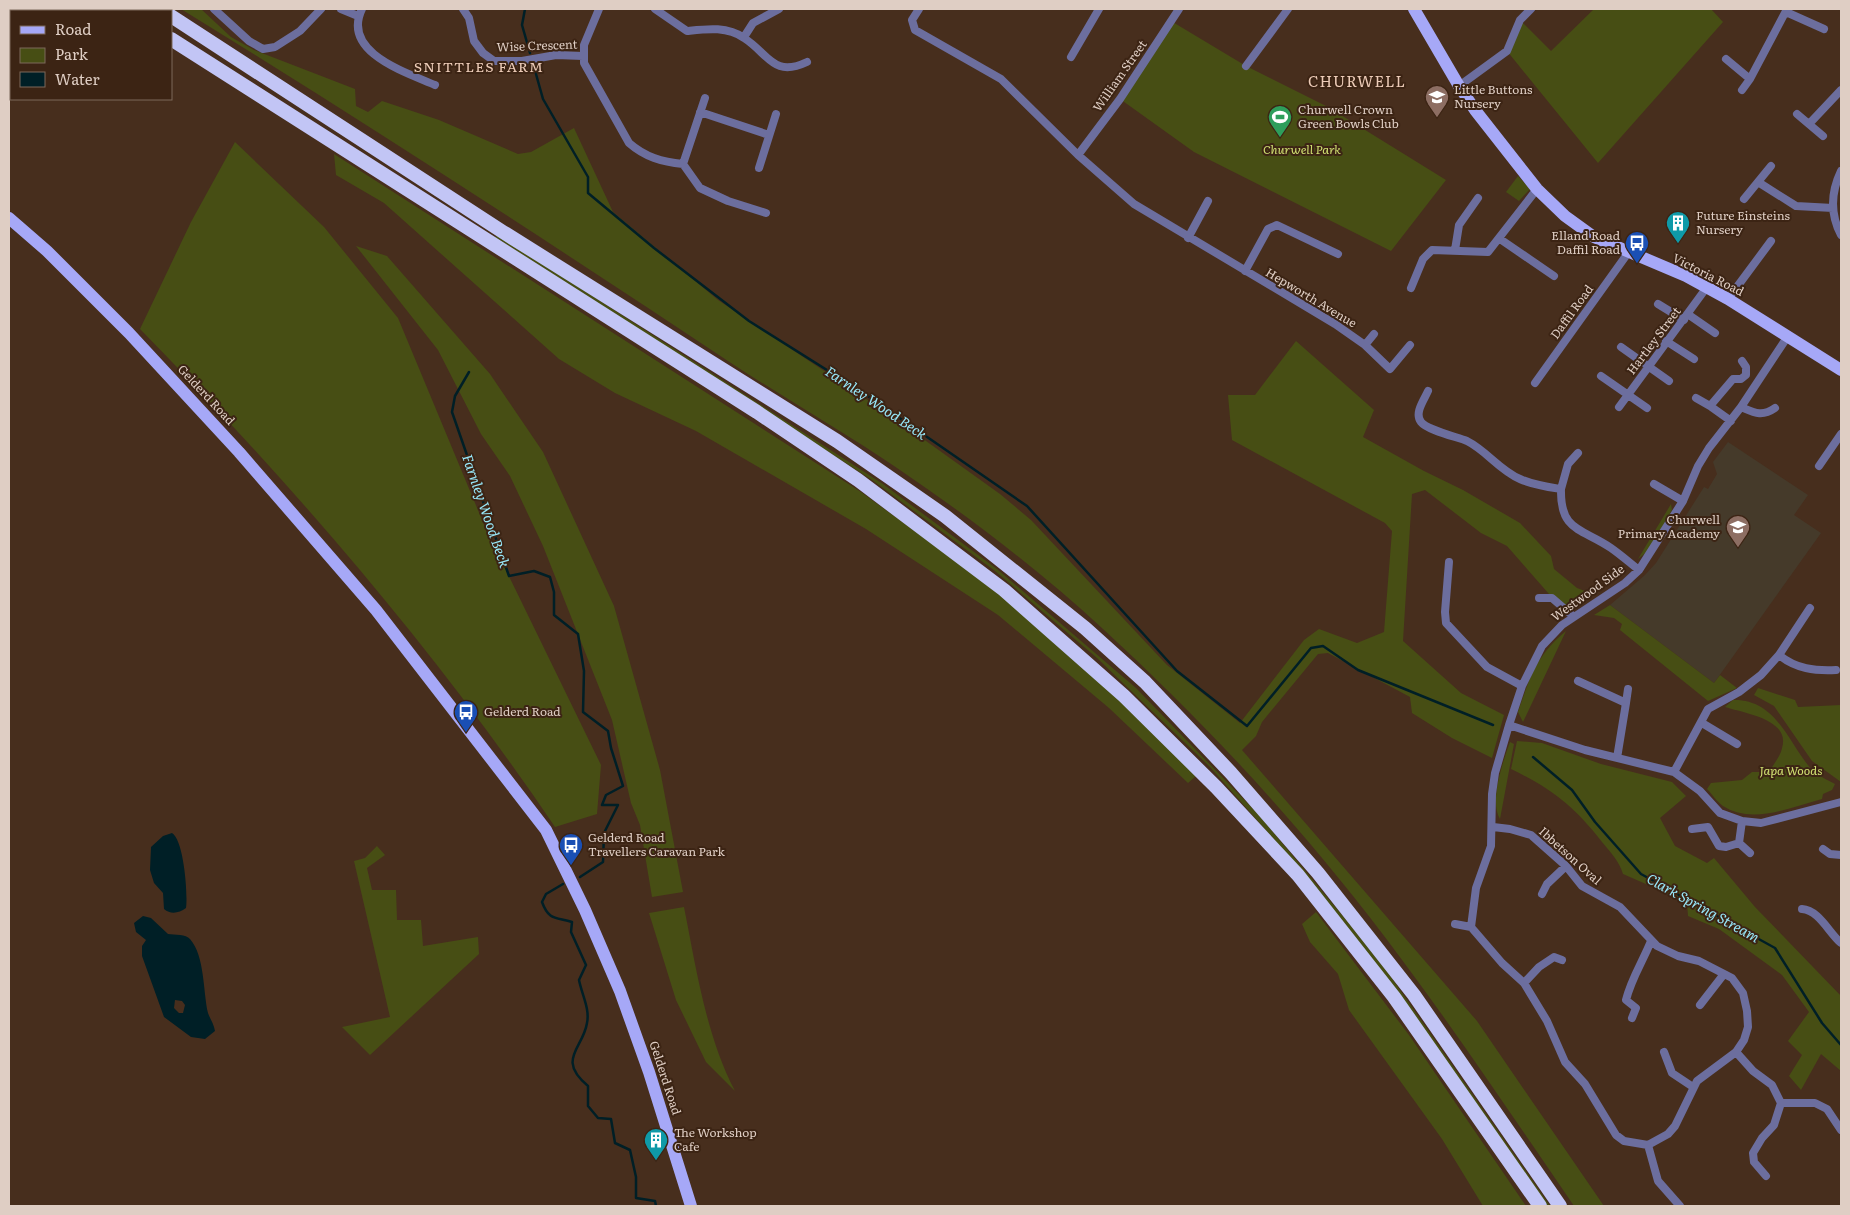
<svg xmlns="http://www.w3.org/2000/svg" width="1850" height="1215" font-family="Literata,serif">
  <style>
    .education { fill: #453a2a }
    .green { fill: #474e14 }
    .water { fill: #001f26; fill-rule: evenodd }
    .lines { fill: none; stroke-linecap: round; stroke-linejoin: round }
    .stream { stroke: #001f26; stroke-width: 2.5 }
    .street { stroke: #6c6e9e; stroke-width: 8 }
    .primary { stroke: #a6a8f7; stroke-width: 12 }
    .highway { stroke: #c2c5f5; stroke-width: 14 }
    .labels { text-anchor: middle; stroke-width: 4; stroke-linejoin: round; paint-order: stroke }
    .street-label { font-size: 12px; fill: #dfcec4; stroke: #3c2414 }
    .poi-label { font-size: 12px; fill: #dfcec4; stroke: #3c2414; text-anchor: start }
    .park-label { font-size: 12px; font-style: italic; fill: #d0e072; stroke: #3c2414 }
    .neighbourhood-label { font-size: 14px; letter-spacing: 1px; fill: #edccb8; stroke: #3c2414 }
    .water-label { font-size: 14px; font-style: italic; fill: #98e8fa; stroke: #3c2414 }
    .quarter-label { font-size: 15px; letter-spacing: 1px; fill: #edccb8; stroke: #3c2414 }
  </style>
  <rect width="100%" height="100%" fill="#472e1d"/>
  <path class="education" d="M 1728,442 L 1808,495 L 1794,515 L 1821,533 L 1714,683 L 1610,605 L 1645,575 L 1656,563 L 1704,487 L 1708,489 L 1717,474 L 1713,462 Z"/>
  <path class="green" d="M 181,9 L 201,9 L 231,37 L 254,50 L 355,89 L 356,106 L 368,112 L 382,101 L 439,120 L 518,154 L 531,152 L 574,128 L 613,212 L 718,300 L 887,413 L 1000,494 L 1031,520 L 1167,665 L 1240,723 L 1304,640 L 1319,629 L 1357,643 L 1384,632 L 1392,531 L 1385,523 L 1232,440 L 1228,395 L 1255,395 L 1296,341 L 1374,410 L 1363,437 L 1424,471 L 1463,490 L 1520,523 L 1551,556 L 1554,569 L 1577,588 L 1590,593 L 1568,608 L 1549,594 L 1507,546 L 1481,533 L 1425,490 L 1412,494 L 1403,641 L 1461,693 L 1504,715 L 1492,758 L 1452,738 L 1412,713 L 1410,697 L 1328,653 L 1318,654 L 1262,722 L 1256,736 L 1242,750 L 1477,1021 L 1604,1206 L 1574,1206 C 1493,1088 1414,968 1322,858 C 1255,777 1180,700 1103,629 C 1039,570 968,516 897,468 C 842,431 786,399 731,363 C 549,242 366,123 181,9 Z
    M 1594,9 L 1711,9 L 1723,22 L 1598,163 L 1507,51 L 1520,20 L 1551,51 Z
    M 1171,21 L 1246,66 L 1328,107 L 1446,180 L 1391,251 L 1194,152 L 1120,99 Z
    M 235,142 L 324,227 L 398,318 L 485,527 L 601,765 L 597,814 L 555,827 C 434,648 291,483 140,329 L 191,222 Z
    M 334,154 L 861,492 L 979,578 L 1052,638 L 1120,700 L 1196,776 L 1188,783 L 1109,708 L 998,615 L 866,529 L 696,431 L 615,393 L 559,359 L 384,203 L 336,175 Z
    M 1518,176 L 1530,189 L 1519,201 L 1506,192 Z
    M 498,235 L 883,484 L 997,569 L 1136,688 L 1258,814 L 1351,926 L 1391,977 L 1550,1206 L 1546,1206 L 1388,979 L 1303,872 L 1210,767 L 1097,658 L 995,571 L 872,480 L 495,237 Z
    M 356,246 L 387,256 L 490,374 L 543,452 L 614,606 L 660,770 L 683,892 L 652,897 L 640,825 L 631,803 L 612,720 L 543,546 L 510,476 L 481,434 L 438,350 Z
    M 1671,504 L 1672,510 L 1648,551 L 1638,559 Z
    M 1610,605 L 1714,683 L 1720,675 L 1737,688 L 1708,701 L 1620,630 L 1622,624 L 1614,618 L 1594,615 Z
    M 1566,631 L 1523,722 L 1518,712 C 1530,677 1536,656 1566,631 Z
    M 1758,688 L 1795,700 L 1798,707 L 1841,705 L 1841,782 L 1812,761 L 1774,706 L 1754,695 Z
    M 1733,700 C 1777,699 1788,743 1812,770 C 1818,776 1828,780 1835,784 L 1832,790 L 1823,794 L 1822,799 C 1792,807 1752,825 1723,806 C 1717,802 1712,794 1707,789 L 1711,783 L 1742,780 L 1752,772 L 1769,772 C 1773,765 1781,755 1782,748 C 1791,719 1743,713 1725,707 Z
    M 1517,741 L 1542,743 L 1601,764 L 1672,782 L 1686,796 L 1660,818 L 1675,846 L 1707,863 L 1714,858 L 1755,907 L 1841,996 L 1841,1071 L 1821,1054 L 1801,1090 L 1789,1076 L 1802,1055 L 1788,1041 L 1809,1012 L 1782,975 L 1719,929 L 1688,916 L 1687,902 L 1623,874 C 1619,861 1611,853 1602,842 C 1574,806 1552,789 1511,769 Z
    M 1510,742 L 1514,744 L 1500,819 C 1489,802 1503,761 1510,742 Z
    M 377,846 L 385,855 L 367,868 L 372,890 L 396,890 L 397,920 L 421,920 L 423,946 L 478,937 L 479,954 L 370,1055 L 342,1027 L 390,1017 L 354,861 L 365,858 Z
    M 684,907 C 696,967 706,1036 735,1091 L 706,1062 L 676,1000 L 649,913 Z
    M 1316,912 L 1409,1035 L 1526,1206 L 1483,1206 L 1442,1139 L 1349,1010 L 1338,974 L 1310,942 L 1302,924 Z"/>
  <path class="water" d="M 172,833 C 184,840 188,895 186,908 C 179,913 171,915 164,909 L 163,893 L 154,883 L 150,870 L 151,847 L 163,836 Z
    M 143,916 L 151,918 L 168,934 C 175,935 186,934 190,939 C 205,956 203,992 208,1013 C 210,1019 214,1024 215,1031 L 205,1039 L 191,1037 L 164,1017 L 142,956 L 142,946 L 146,940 L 136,932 L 134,923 ZM 175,1000 L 182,1001 L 185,1005 L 183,1013 L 179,1013 L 174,1008 Z"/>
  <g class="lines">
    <path class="stream" d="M 525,9 L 522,25 L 530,53
      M 534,67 L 543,99 L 588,177 L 588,193 L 654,248 L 749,321 L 862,392 L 1027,506 L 1177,671 L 1247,726 L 1311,648 L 1323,646 L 1358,670 L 1493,725
      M 469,372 L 455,396 L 452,412 L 509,576 L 534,571 L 550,577 L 554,592 L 554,615 L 578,634 L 584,671 L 583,712 L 608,731 L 611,748 L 623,786 L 606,795 L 602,805 L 618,805 L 604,833 L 603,862 L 580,877
      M 1533,757 L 1572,790 L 1595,822 L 1641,874 L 1775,948 L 1822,1023 L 1841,1045
      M 563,884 L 546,894 L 542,902 C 549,921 556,917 572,922 L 571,932 L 586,965 L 579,980 C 582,995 590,1009 587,1023 C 583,1049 556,1059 588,1086 L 588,1106 L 598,1118 L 611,1119 L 615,1143 L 630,1150 L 636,1177 L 636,1198 L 655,1201 L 656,1206"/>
    <path class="street" d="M 214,9 L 249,41 L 263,49 L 275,47 L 300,31 L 321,9
      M 341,9 L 358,16
      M 362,9 C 341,52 405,72 435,85
      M 463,9 L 469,18 L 474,41 L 483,53 L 494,61 L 522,61 L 556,55 L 583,56
      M 599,9 L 584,45 L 584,63 L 629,143 C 645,157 662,162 683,164 L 700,188 L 728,201 L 766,213
      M 655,9 L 687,31 C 706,29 727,26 744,38 C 769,54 773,78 807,62
      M 919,9 L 912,20 L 915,30 L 1001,79 L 1078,155 L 1134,204 L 1335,324 L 1365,345 L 1390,369 L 1410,345
      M 1786,12 L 1824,29
      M 744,37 L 753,23 L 779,9
      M 1071,57 L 1099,9
      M 1726,59 L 1750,79 L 1787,9
      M 1246,66 L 1288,9
      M 1459,86 L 1507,51 L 1520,20 L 1531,9
      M 1742,90 L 1750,79
      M 700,112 L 769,135
      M 1797,114 L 1823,136
      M 1809,124 L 1841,90
      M 1078,155 L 1120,99 L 1179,9
      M 683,164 L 705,98
      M 759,168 L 776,114
      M 1841,171 C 1831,192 1830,214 1841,235
      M 1758,182 L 1796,206 L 1833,208
      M 1744,199 L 1771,166
      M 1188,238 L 1208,201
      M 1500,239 L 1554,276
      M 1455,250 L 1459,225 L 1478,198
      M 1245,271 L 1268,229 L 1277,225 L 1338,254
      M 1411,288 L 1423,259 L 1432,250 L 1488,252 L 1537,189
      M 1728,299 L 1771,241
      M 1658,304 L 1684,320
      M 1689,315 L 1715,333
      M 1788,336 L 1741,407 L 1709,448 L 1698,466 L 1683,501 L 1639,570 L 1625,583 L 1562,625 L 1542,646 L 1522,686 L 1509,725 L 1585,750 L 1674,772 L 1700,791 L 1720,813 L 1742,821 L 1761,823 L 1841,802
      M 1666,341 L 1694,359
      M 1365,345 L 1374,334
      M 1621,347 L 1669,381
      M 1601,376 L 1647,408
      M 1535,383 L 1628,253
      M 1428,391 C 1424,400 1414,413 1421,422 C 1427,430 1457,437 1467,441 C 1487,451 1499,470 1520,479 C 1533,485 1548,487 1561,489 C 1560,532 1582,528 1611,548 C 1621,555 1630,563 1639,570
      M 1696,398 L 1710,406
      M 1619,407 L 1707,287
      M 1741,407 C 1755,413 1762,417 1775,408
      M 1731,421 L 1710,406 L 1733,379 L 1741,379 L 1746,375 L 1746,367 L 1742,361
      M 1819,466 L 1841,434
      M 1654,484 L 1683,501
      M 1561,489 L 1568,464 L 1578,453
      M 1449,562 L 1445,612 L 1446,623 L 1487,667 L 1522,686
      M 1539,598 L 1552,598 L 1574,617
      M 1779,655 C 1796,669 1815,671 1836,670
      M 1578,681 L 1626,703 L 1617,758
      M 1626,703 L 1628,689
      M 1702,723 L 1737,744
      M 1674,772 L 1708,709 L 1739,692 L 1761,675 L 1779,655 L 1810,608
      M 1493,827 L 1510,829 L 1531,835 L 1566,866 L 1582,886 L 1620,907 L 1657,946 L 1678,956 L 1699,961 L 1732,978 L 1743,993 L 1747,1011 L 1748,1027 L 1744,1040 L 1736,1052 L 1697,1081 L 1675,1126 L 1668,1134 L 1648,1145 L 1624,1141 L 1616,1135 L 1585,1084 L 1565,1062 L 1547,1021 L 1524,983 L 1502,963 L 1471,927 L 1476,888 L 1491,846 L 1492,794 L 1495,773 L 1509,725
      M 1692,829 L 1708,827 L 1719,846 L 1726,847 L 1739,843 L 1742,821
      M 1739,843 L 1750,853
      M 1823,849 L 1830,854 L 1841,855
      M 1542,894 L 1547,884 L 1566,866
      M 1802,909 C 1819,910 1829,933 1841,943
      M 1455,924 L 1471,927
      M 1524,983 L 1539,967 L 1554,957 L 1562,960
      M 1700,1005 L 1724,974
      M 1632,1018 L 1636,1008 L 1626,1000 C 1631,979 1643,961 1651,941
      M 1664,1052 L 1672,1073 L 1693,1087
      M 1736,1052 L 1753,1071 L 1772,1085 L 1781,1103 L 1774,1125 L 1762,1138 L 1753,1153 L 1754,1162 L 1766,1176
      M 1781,1103 L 1815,1103 L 1827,1109 L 1841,1130
      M 1648,1145 L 1658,1181 L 1680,1206"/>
    <path class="primary" d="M 1414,9 L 1459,86 L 1475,110 L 1537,189 L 1565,216 L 1594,237 L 1686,276 L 1728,299 L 1841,370
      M 9,218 L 47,251 L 129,333 L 239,452 L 376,610 L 546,830 L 585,910 L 620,991 L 649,1072 L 691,1206"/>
    <path class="highway" d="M 124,9 L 128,11
      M 171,16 L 503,232 L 837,441 L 945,516 L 1085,628 L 1145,682 L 1231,773 L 1318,873 L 1414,995 L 1560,1206
      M 171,39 L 757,412 L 858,480 L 1004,590 L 1124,696 L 1216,787 L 1298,875 L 1394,997 L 1540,1206"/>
  </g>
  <defs>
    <g id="school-pin" transform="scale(1.25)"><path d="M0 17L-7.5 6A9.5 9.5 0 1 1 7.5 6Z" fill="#8d6e63" stroke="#3c2414"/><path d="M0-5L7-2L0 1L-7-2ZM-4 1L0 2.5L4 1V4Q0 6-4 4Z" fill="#fff"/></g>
    <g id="stadium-pin" transform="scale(1.25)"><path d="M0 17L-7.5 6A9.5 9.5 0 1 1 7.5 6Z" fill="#2e9e5b" stroke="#3c2414"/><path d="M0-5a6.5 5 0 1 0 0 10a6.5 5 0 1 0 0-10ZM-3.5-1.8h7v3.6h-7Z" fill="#fff"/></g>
    <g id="building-pin" transform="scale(1.25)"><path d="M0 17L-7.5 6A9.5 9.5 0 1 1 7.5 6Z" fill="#0f9aa8" stroke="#3c2414"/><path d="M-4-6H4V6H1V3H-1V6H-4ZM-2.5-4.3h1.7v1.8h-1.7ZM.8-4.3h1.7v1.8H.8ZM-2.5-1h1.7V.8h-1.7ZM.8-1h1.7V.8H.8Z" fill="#fff"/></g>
    <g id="bus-pin" transform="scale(1.25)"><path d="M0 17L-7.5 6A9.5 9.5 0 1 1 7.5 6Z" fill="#1a4fb4" stroke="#3c2414"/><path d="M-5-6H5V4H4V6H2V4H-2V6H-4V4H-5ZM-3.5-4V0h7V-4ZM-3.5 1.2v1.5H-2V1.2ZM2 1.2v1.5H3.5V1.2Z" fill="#fff"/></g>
  </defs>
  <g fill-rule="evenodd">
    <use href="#school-pin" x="1437" y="97"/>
    <use href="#stadium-pin" x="1280" y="117"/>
    <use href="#building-pin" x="1678" y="223"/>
    <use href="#bus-pin" x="1637" y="243"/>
    <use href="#school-pin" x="1738" y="527"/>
    <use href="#bus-pin" x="466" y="712"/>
    <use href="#bus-pin" x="571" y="845"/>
    <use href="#building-pin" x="656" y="1140"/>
  </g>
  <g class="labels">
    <g class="street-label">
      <text transform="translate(537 46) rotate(-2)" y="4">Wise Crescent</text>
      <text transform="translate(1120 76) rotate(-55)" y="4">William Street</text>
      <text transform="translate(1708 275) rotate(27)" y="4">Victoria Road</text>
      <text transform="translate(1311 298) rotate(31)" y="4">Hepworth Avenue</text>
      <text transform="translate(1572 312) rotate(-54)" y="4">Daffil Road</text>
      <text transform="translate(1654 341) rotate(-53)" y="4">Hartley Street</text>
      <text transform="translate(206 395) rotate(47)" y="4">Gelderd Road</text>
      <text transform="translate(1588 593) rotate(-36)" y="4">Westwood Side</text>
      <text transform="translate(1570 856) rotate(42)" y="4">Ibbetson Oval</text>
      <text transform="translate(665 1078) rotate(72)" y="4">Gelderd Road</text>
    </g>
    <g class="poi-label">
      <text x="1454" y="94">Little Buttons<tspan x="1454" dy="14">Nursery</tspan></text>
      <text x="1298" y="114">Churwell Crown<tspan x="1298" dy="14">Green Bowls Club</tspan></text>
      <text x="1696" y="220">Future Einsteins<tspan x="1696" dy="14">Nursery</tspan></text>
      <text x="1620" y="240" text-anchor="end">Elland Road<tspan x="1620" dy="14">Daffil Road</tspan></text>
      <text x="1720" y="524" text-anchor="end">Churwell<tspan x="1720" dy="14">Primary Academy</tspan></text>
      <text x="484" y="716">Gelderd Road</text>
      <text x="588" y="842">Gelderd Road<tspan x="588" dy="14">Travellers Caravan Park</tspan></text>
      <text x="674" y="1137">The Workshop<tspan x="674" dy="14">Cafe</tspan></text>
    </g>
    <g class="park-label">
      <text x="1302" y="154">Churwell Park</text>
      <text x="1791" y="775">Japa Woods</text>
    </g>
    <g class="neighbourhood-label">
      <text x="479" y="72">SNITTLES FARM</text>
    </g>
    <g class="water-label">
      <text transform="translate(876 403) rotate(34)" y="5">Farnley Wood Beck</text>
      <text transform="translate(486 511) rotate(71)" y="5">Farnley Wood Beck</text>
      <text transform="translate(1703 908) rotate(29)" y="5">Clark Spring Stream</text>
    </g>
    <g class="quarter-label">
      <text x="1357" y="87">CHURWELL</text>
    </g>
  </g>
  <rect width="1850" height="1215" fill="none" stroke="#dfcec4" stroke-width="20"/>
  <rect x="10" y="10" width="162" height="90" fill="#3c2414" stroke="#7d685a"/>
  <rect x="20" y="26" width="25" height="8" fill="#a6a8f7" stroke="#7d685a"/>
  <text x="55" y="35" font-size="15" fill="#dfcec4">Road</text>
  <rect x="20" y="48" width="25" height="15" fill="#474e14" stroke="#7d685a"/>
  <text x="55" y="60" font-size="15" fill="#dfcec4">Park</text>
  <rect x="20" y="72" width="25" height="15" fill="#001f26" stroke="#7d685a"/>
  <text x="55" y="85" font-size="15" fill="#dfcec4">Water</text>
</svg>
